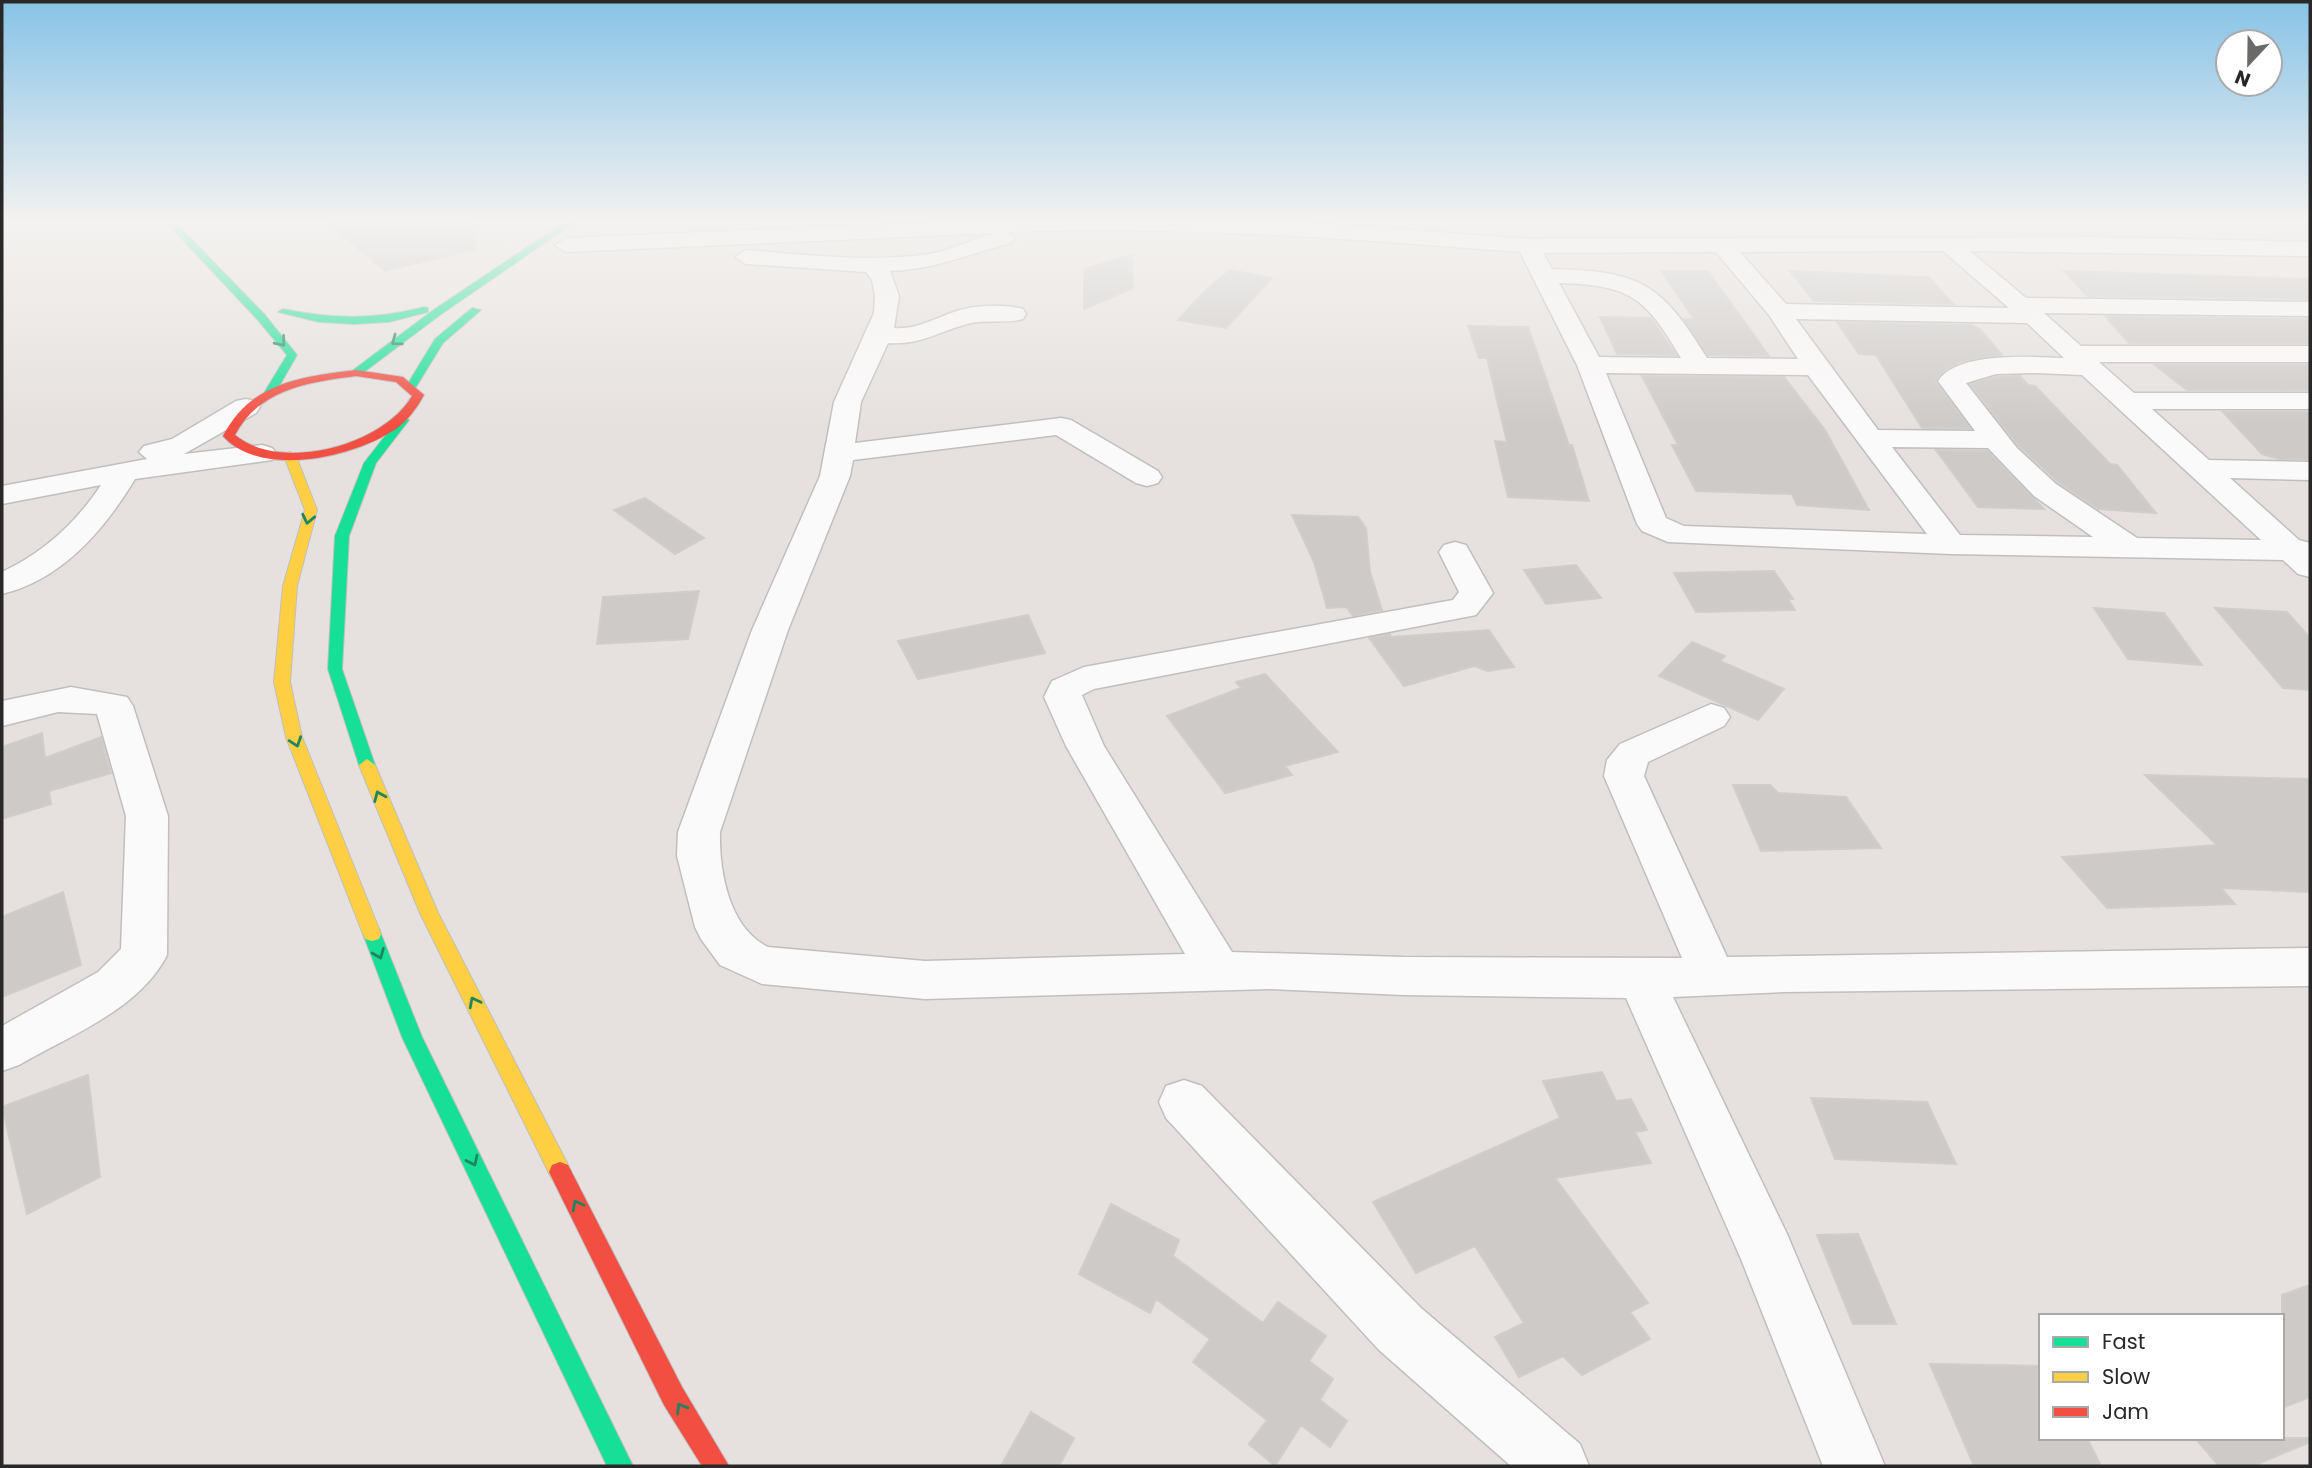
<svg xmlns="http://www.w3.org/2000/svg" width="2312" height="1468" font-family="Poppins,sans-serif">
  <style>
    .building { fill: #cdcac8; stroke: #d1cdca; stroke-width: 2 }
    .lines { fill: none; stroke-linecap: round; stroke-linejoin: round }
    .street-casing { stroke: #c0bfbf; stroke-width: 3 }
    .fast-casing { stroke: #c0bfbf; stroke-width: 2 }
    .slow-casing { stroke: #c0bfbf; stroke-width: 2 }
    .jam-casing { stroke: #c0bfbf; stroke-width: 2 }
    .street { fill: #fbfafa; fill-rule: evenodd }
    .fast { fill: #16e098; fill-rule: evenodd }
    .slow { fill: #ffcf43; fill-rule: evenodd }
    .jam { fill: #f24e42; fill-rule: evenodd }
    .oneway { stroke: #1f8460 }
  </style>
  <rect width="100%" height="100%" fill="#e6e1de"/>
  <path class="building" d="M 323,220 L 473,220 L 476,249 L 385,271 Z
    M 1132,255 L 1133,288 L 1084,309 L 1084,269 Z
    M 1230,270 L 1272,278 L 1226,328 L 1178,320 L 1204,292 Z
    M 1661,271 L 1708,271 L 1769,356 L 1708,355 L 1683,319 L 1694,319 Z
    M 1790,271 L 1929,277 L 1953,304 L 1814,301 Z
    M 2064,271 L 2310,279 L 2310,299 L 2087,296 Z
    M 2105,316 L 2310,319 L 2310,343 L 2129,343 Z
    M 1600,317 L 1651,318 L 1676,355 L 1617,354 Z
    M 1837,322 L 1971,325 L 1980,329 L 2002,355 L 1960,362 L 1946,369 L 1935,381 L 1970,428 L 1922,428 L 1876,355 L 1859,354 Z
    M 1468,326 L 1528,327 L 1569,445 L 1572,445 L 1589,501 L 1508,497 L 1495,441 L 1507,442 L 1487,358 L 1479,358 Z
    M 2155,365 L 2310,365 L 2310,390 L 2187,390 Z
    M 1642,376 L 1784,377 L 1825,430 L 1869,510 L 1797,505 L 1792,494 L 1696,491 L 1672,445 L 1678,445 Z
    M 2020,376 L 2028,385 L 2035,386 L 2110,464 L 2117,465 L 2156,513 L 2098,509 L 2058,482 L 2019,446 L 1970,384 L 1996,377 Z
    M 2223,412 L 2310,412 L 2310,459 L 2279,459 L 2262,454 Z
    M 1936,450 L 1987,451 L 2044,509 L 1978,507 Z
    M 645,498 L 704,538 L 675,554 L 614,510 Z
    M 1292,515 L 1358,517 L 1366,528 L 1370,572 L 1382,610 L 1353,616 L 1346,607 L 1327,608 L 1314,562 Z
    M 1576,565 L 1601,598 L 1546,604 L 1524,570 Z
    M 1774,571 L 1793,599 L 1788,599 L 1795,610 L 1696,612 L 1674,573 Z
    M 699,591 L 688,639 L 597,644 L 603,597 Z
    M 2094,608 L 2164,613 L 2202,665 L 2128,659 Z
    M 2215,608 L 2287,612 L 2310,638 L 2310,690 L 2283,688 Z
    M 1028,615 L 1045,653 L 918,679 L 898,641 Z
    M 1489,630 L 1514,667 L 1488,671 L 1474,666 L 1404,686 L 1369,638 L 1390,634 L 1391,637 Z
    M 1692,642 L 1725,656 L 1720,661 L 1784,689 L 1758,720 L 1659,676 Z
    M 1265,674 L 1338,752 L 1285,766 L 1292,775 L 1225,793 L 1167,716 L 1241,688 L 1236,682 Z
    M 42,733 L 45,758 L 101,737 L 111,773 L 49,791 L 51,804 L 2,819 L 2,747 Z
    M 2145,775 L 2310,779 L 2310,892 L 2221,888 L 2235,904 L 2107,908 L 2062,857 L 2217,845 Z
    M 1733,785 L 1770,785 L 1778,793 L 1846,797 L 1881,848 L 1761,851 Z
    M 63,892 L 81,965 L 2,997 L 2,917 Z
    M 1602,1072 L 1616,1101 L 1631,1099 L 1647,1130 L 1635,1132 L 1651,1163 L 1555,1178 L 1648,1303 L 1630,1312 L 1650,1339 L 1582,1375 L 1563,1356 L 1519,1377 L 1495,1337 L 1524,1323 L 1475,1246 L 1416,1273 L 1373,1202 L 1560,1118 L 1543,1081 Z
    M 88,1075 L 100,1177 L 27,1214 L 2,1107 Z
    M 1811,1098 L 1927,1102 L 1956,1164 L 1835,1159 Z
    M 1111,1204 L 1179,1240 L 1173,1256 L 1263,1323 L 1278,1302 L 1326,1336 L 1309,1361 L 1333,1379 L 1320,1400 L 1347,1421 L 1330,1447 L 1301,1425 L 1275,1466 L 1249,1444 L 1267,1420 L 1193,1362 L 1210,1339 L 1156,1299 L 1150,1313 L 1079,1274 Z
    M 1858,1234 L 1896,1324 L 1853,1324 L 1817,1235 Z
    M 2310,1285 L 2310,1397 L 2282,1408 L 2282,1295 Z
    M 1930,1364 L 2041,1366 L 2041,1438 L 2087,1438 L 2101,1466 L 1974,1466 Z
    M 1031,1412 L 1074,1438 L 1059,1466 L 1001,1466 Z
    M 2195,1438 L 2310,1438 L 2310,1442 L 2253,1466 L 2219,1466 Z"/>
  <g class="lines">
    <g class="street-casing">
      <path id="street" d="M 989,220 L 1274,220 L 1528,239 L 2092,237 L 2310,242 L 2310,256 L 1970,251 L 2026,298 L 2310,302 L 2310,316 L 2044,313 L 2081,346 L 2310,346 L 2310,362 L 2099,362 L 2134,393 L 2310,393 L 2310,409 L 2152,409 L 2209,460 L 2310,462 L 2310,480 L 2230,478 L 2299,540 L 2310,543 L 2310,577 L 2298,574 L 2283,560 L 1951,554 L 1668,542 L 1642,531 L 1637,524 L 1577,365 L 1520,252 C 1349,239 1179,225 1007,232 L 1014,238 L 1011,243 C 967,254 938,269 890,271 L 899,296 L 894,328 C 917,330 935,318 957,311 C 975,305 1004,304 1023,309 L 1026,314 L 1023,319 C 1005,324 985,319 967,324 C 937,332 922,345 888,343 L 861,402 L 855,443 L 1061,418 L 1071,420 L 1158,471 L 1162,477 L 1158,483 L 1147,486 L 1136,483 L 1056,435 L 853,460 L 850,476 L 788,630 L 720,832 C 719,872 729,928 768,947 L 925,961 L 1185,954 L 1066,746 L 1044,697 L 1052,681 L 1084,667 L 1453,600 L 1459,592 L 1439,552 L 1444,545 L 1455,542 L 1466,545 L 1493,593 L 1476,615 L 1094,689 L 1082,695 L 1104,746 L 1232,952 L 1403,957 L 1682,958 L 1604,776 L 1607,760 L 1620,744 L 1711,704 L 1724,708 L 1730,717 L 1724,726 L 1648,762 L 1644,776 L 1727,957 L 2310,948 L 2310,986 L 1783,992 L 1673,997 L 1787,1234 L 1885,1466 L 1823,1466 L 1741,1259 L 1626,998 L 1403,995 L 1270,989 L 925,999 L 762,984 L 720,965 L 701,939 L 695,927 L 677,856 L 678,832 L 752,630 L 820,476 L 834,402 L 874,313 L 875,296 L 872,280 L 866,272 L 746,264 L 735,257 L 746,250 C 807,255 869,263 929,254 C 952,251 973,238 996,233 L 566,252 L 555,245 L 566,238 ZM 1943,251 L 2009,308 L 1786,304 L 1740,252 ZM 1716,252 L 1769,315 L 1798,359 L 1707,358 C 1661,283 1640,271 1552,269 L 1543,253 ZM 1559,283 C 1631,285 1645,297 1681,358 L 1599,357 ZM 1796,319 L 2027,323 L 2064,358 C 2032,357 1958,351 1938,381 L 1975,431 L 1878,430 ZM 1606,373 L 1808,375 L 1927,534 L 1684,526 L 1666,518 ZM 2037,373 L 2082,375 L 2261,540 L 2137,538 L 2056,484 L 2017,448 L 1966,383 L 1996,374 ZM 1892,447 L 1988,448 L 2034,496 L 2093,537 L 1960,535 Z
        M 246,399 L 256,401 L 260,407 L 256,413 L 184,454 L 262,445 L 272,448 L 277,454 L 272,460 L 135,479 C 105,529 62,580 2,594 L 2,572 C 43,553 76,523 101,485 L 2,504 L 2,486 L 147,459 L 139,452 L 144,446 L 172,439 L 236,401 Z
        M 71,687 L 127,697 L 133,706 L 168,816 L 167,955 C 139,1010 70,1035 19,1065 L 2,1071 L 2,1026 L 98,972 L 121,949 L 126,816 L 97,714 L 58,712 L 2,726 L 2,701 Z
        M 1184,1080 L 1202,1086 L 1421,1308 L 1580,1444 L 1589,1466 L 1511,1466 L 1379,1350 L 1166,1118 L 1159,1102 L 1166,1086 Z"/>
    </g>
    <g class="fast-casing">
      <path id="fast" d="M 164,220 L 173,220 L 265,315 L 297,355 L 274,395 L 264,393 L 287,355 L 257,319 Z
        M 568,220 L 578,220 L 440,315 L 360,375 L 352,375 L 352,371 L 432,311 Z
        M 424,307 L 428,308 L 428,312 L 389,322 L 354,324 L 319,322 L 278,312 L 283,309 C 332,319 375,320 424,307 Z
        M 472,308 L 481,310 L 443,343 L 416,387 L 408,387 L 407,385 L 435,339 Z
        M 403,417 L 409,420 L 376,463 L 349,536 L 342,669 L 375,765 L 367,771 L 359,765 L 328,669 L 335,536 L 364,463 L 399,418 Z
        M 372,927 L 379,929 L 381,934 L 422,1037 L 633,1466 L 607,1466 L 402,1037 L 363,934 L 365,929 Z"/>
    </g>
    <g class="slow-casing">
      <path id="slow" d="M 290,452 L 296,456 L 317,510 L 297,586 L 290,682 L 302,737 L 381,934 L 379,939 L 372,941 L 365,939 L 363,934 L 286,737 L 274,682 L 283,586 L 305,510 L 284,456 Z
        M 367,759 L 375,765 L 438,913 L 568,1165 L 571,1172 L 568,1179 L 560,1182 L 552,1179 L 420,913 L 359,765 Z"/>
    </g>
    <g class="jam-casing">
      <path id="jam" d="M 356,370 L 403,377 L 424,395 C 417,408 408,420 396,429 C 354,457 261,479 223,436 C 251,382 301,377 356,370 ZM 356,376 L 396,382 L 412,396 C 383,446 281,473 235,435 C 259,389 309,382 356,376 Z
        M 560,1162 L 568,1165 L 682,1387 L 729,1466 L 702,1466 L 664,1405 L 549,1172 L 552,1165 Z"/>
    </g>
    <use href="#street" class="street"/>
    <use href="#fast" class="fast"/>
    <use href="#slow" class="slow"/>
    <use href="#jam" class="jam"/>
  </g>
  <defs><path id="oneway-chevron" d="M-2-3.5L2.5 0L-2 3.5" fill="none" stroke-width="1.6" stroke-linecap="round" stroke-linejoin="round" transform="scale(1.75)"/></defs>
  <g class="oneway">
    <use href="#oneway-chevron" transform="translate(396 341) rotate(143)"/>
    <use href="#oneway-chevron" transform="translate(281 342) rotate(51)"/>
    <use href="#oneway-chevron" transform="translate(308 519) rotate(102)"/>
    <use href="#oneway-chevron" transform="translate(296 742) rotate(71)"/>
    <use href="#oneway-chevron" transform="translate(379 796) rotate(-113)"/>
    <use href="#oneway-chevron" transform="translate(379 954) rotate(68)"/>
    <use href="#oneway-chevron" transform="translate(474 1002) rotate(-117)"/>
    <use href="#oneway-chevron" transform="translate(473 1161) rotate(64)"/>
    <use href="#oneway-chevron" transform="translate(577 1205) rotate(-117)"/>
    <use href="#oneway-chevron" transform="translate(681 1408) rotate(-121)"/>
  </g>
  <linearGradient id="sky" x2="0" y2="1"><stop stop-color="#87c3e6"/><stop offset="0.52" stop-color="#f4f2f0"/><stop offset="1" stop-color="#f4f2f0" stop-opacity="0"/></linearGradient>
  <rect width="2312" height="426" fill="url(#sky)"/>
  <rect width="2312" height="1468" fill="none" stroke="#282828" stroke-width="7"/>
  <rect x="2039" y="1314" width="245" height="126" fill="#ffffff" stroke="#a9a9a9" stroke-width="2"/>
  <rect x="2053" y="1337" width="35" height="10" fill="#16e098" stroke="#a9a9a9" stroke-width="2"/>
  <text x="2102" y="1349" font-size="21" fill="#282828">Fast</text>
  <rect x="2053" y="1372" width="35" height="10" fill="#ffcf43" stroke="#a9a9a9" stroke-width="2"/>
  <text x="2102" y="1384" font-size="21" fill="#282828">Slow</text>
  <rect x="2053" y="1407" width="35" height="10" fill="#f24e42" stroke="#a9a9a9" stroke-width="2"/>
  <text x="2102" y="1419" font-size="21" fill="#282828">Jam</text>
  <g transform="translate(2249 63) rotate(202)"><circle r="33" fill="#ffffff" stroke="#a9a9a9" stroke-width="2"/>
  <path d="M0-5L12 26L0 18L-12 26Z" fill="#6a6968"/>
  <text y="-10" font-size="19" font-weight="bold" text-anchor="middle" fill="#282828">N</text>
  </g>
</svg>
